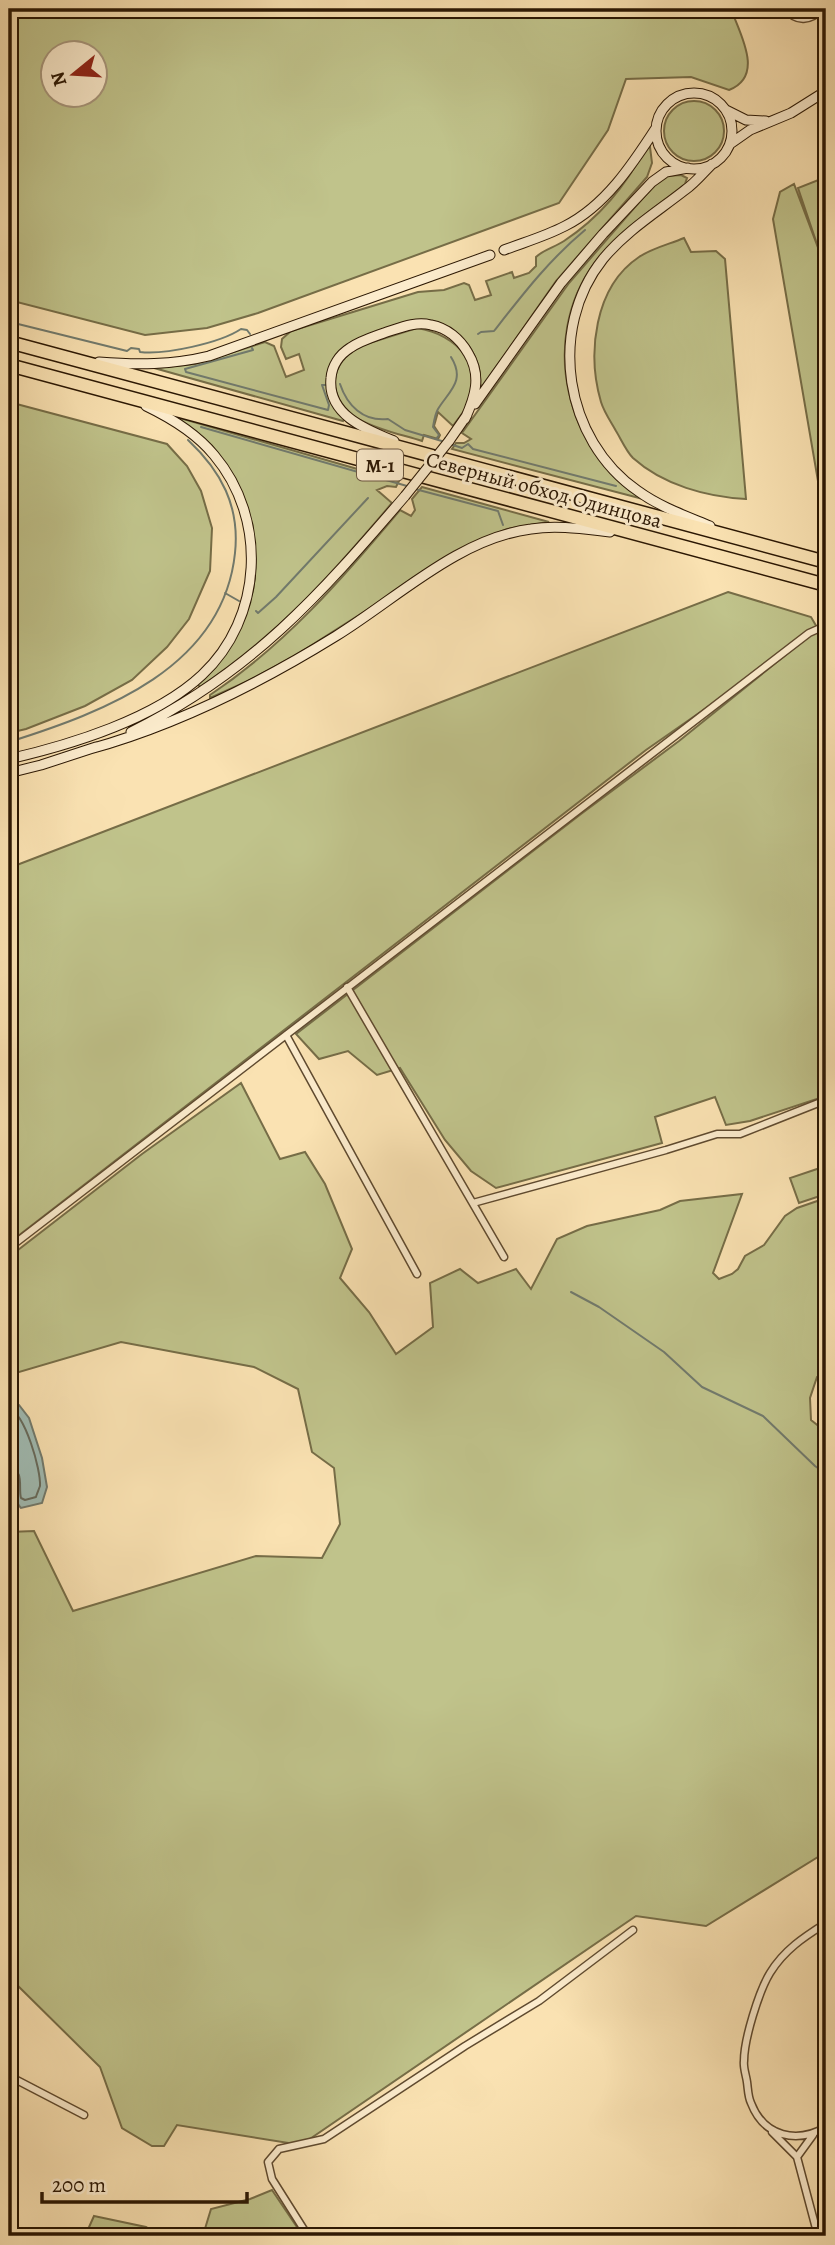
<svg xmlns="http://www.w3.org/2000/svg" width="835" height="2245" font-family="Alegreya,serif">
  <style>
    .green { fill: #c0c38b; stroke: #766d47; stroke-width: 2; fill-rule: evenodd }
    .water { fill: #a0bcb4; stroke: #717a6d; stroke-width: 2 }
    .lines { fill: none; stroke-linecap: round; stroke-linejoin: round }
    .shore { stroke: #666a5c; stroke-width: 2 }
    .stream { stroke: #717a6d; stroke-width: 2 }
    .street-casing { stroke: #5f4a2f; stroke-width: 9 }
    .secondary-casing { stroke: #2b1703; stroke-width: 11 }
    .highway-casing { stroke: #2b1703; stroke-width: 15 }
    .street { stroke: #fceccd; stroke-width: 6 }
    .secondary { stroke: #fceccd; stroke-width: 9 }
    .highway { stroke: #fae2b2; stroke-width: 12 }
    .secondary-bridge-casing { stroke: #2b1703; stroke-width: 11; stroke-linecap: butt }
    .secondary-bridge { stroke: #fceccd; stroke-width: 9 }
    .labels { text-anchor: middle; stroke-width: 6; stroke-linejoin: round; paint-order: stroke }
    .shield { fill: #fceccd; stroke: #6a5740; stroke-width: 2 }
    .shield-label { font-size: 19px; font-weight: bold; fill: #2b1703 }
    .street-label { font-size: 21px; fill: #2b1703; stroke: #fceccd }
  </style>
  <rect width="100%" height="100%" fill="#fae2b2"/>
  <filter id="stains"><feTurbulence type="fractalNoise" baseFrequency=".00286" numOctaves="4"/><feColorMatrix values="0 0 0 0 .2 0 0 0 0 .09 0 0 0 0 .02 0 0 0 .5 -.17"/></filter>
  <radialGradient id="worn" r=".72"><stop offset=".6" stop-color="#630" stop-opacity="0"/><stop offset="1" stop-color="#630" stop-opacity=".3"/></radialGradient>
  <path class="green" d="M 9,9 L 731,9 C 740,34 765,76 729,90 L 691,77 L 626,79 L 608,130 L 559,203 L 258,313 L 207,328 L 145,335 L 9,300 ZM 52,52 L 94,52 L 94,94 L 52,94 Z
    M664 131a30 30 0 1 1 60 0a30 30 0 1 1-60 0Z
    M 646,147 L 650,147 L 652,163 L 647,177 L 556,281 L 483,386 L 480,385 C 483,351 452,317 417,320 C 403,321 389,327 376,332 C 363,337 349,341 339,352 C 334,357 332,365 329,371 L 345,418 L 343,421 L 154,368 L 195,364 L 265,342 L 274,346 L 286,377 L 304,370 L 299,354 L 286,359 L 281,347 L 282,339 L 291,331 L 418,292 L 444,290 L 464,283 L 469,285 L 475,300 L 491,295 L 486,281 L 512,272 L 514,278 L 529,273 L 536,266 L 536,257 C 543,250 555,247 564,241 C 599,218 627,184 646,147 Z
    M 681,175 L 687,178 L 685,184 C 654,209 617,232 593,265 C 539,341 566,451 643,499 L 452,449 L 456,443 L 464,443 L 471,439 L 462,433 L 569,283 L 655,184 L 667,176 Z
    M 826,177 L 826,515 L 824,516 L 773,219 L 780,192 L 794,184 L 820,253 L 798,188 Z
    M 684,238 L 691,252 L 716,251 L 725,259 L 746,499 C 707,497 663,485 633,458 C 626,451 621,439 616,431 C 611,422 604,412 601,402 C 587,354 594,287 639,257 C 652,248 670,244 684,238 Z
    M 417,328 C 457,334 488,367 466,408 C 462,414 457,420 453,426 L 438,412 L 434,426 L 440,435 L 438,439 L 424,435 L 422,441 C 392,431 332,423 335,380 C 336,364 347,354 360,346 Z
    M 9,402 L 167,444 L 187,466 L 201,491 L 212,528 L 210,571 L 189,619 L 167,647 L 132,680 L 85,706 L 26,729 L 9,733 Z
    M 173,416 L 399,481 L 396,487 L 387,486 L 377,490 L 392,503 C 331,575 279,634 200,687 L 196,683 C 213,658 233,634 247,607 C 256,590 256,567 254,549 C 244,475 229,462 173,416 Z
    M 422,487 L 549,522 L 507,529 L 471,544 L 293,657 L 248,681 L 210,698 L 210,695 C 285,645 342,579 400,510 L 411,516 L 415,510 L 412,499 Z
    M 728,592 L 811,617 L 818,629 L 817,631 L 826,634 L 826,1096 L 750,1121 L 726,1125 L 715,1097 L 655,1117 L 662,1143 L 496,1188 L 471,1171 L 445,1140 L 400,1068 L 377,1075 L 348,1051 L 319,1059 L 296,1034 L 581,814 L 679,741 L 808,637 L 646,750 L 9,1243 L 9,868 Z
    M 241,1083 L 280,1159 L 305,1152 L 325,1184 L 352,1249 L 340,1278 L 369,1312 L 396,1354 L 433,1327 L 430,1283 L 460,1269 L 478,1283 L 516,1269 L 531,1289 L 557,1239 L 587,1226 L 660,1210 L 680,1201 L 742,1194 L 713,1273 L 719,1279 L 732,1274 L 738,1269 L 745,1256 L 764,1245 L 785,1216 L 797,1208 L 826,1198 L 826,1374 L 817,1377 L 810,1398 L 811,1420 L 826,1432 L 826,1852 L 706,1926 L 636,1916 L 301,2145 L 177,2125 L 164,2146 L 152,2146 L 122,2128 L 100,2067 L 9,1977 L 9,1532 L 34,1531 L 73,1611 L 256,1556 L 322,1558 L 340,1524 L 334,1468 L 312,1452 L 298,1389 L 254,1367 L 121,1342 L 9,1375 L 9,1257 L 142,1154 Z
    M 826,1166 L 826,1194 L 799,1203 L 790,1178 Z
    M 272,2190 L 303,2236 L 191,2236 L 204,2232 L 211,2209 L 250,2199 Z
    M 94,2216 L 146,2227 L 160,2236 L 85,2236 Z"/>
  <path class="water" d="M 13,1402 L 19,1405 L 29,1418 L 42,1458 L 47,1487 L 42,1503 L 21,1508 C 6,1493 9,1426 9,1403 Z"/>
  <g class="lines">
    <path class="shore" d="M 9,1409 C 25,1413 41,1470 40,1486 C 39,1489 36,1496 36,1497 L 25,1500 L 21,1498 C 18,1487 25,1470 9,1468"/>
    <path class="stream" d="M 9,318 L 14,323 L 127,351 L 131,348 L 139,349 L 140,352 C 165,355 220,343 241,329 L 247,330 L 250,334
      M 478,334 L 481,332 L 494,331 C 523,294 549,260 585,230
      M 252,348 L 253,350 L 185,369 L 186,372 L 328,410 L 329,405 L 322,385 L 325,385
      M 340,384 C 347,405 363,422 388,419 L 405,430 L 445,442
      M 201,427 L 407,486
      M 436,439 L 439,435 L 433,427 C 434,421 435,414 438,409 C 449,391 466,381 451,357
      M 450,444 L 462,448 L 468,444 L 473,449 L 616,486
      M 415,489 L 498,511 L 503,525
      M 225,593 L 239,601
      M 256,611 L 258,613 L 276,597 L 368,498
      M 9,742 C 104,712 223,668 235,553 C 240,506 221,471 188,440
      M 571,1292 L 599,1307 L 664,1352 L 702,1387 L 763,1416 L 815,1466 L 826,1474"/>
    <g class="street-casing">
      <path id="street" d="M 786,9 C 796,23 811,21 822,9
        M 347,987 L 504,1257
        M 286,1035 L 417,1274
        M 473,1203 L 666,1150 L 717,1134 L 740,1134 L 826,1100
        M 9,1248 L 809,633 L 818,629 L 826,630
        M 826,1923 C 804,1937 784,1950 770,1973 C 759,1991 744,2039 744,2061 C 743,2067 746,2075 747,2082 C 748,2089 748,2097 751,2103 C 764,2137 797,2144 826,2127
        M 9,2076 L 84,2115
        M 772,2132 L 797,2157 L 818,2236
        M 797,2157 L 813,2135
        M 308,2236 L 272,2179 L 268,2162 L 279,2149 L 324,2139 L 465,2046 L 539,2001 L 633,1930"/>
    </g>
    <g class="secondary-casing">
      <path id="secondary" d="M656 131a38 38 0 1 1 76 0a38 38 0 1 1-76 0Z
        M 726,110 L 746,120 L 766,121
        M 730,144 L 750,130 L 791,113 L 826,91
        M 504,250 C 525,242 546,236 565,226 C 605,206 632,165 656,128
        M 99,362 C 137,365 172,365 209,356 L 490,255
        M 475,404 L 561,283 L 603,234 L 652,182 L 666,172 L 688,168
        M 394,441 C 367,430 327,415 331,378 C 332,366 339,355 350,348 C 360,341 373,337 384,333 C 400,328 415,321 431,325 C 447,328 460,339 468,353 C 482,376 475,397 465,419
        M 449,441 L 467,415
        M 710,526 C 686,516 660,507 638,491 C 564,440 547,329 603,259 C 626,231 657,212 685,190 C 695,183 703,173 712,164
        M 131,732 C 252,672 319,596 405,496
        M 90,749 C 177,725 260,683 336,636 C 396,599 459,538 531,529 C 557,525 583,529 610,532
        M 9,759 C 70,745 155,719 202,675 C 263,618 268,519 214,455 C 196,433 171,418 146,406
        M 9,773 L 41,765 L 96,747"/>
    </g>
    <g class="highway-casing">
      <path id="highway" d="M 9,342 L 826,562
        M 9,365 L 826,585"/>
    </g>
    <use href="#street" class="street"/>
    <use href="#secondary" class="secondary"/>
    <use href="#highway" class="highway"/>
    <g class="secondary-bridge-casing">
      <path id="secondary-bridge" d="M 405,496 L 449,441"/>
    </g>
    <use href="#secondary-bridge" class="secondary-bridge"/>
  </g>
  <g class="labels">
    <rect class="shield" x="357" y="449.5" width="46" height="31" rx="5"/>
    <g class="shield-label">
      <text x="380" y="472">М-1</text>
    </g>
    <g class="street-label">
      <text transform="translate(544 490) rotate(15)" y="7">Северный обход Одинцова</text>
    </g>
  </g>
  <rect width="835" height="2245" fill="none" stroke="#fae2b2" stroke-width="35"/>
  <rect x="10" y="10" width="814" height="2224" fill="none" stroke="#2b1703" stroke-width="3.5"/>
  <rect x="18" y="18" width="800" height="2210" fill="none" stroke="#2b1703" stroke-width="2"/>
  <g transform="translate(74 74) rotate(252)"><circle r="33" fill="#fceccd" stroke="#a8977c" stroke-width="2"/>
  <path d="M0-5L12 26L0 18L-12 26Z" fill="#8f2418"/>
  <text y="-10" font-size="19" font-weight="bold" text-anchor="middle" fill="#2b1703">N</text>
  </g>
  <path d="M42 2192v10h205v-10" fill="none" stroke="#2b1703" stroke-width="3.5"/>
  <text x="52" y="2192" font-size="21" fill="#2b1703" stroke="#fceccd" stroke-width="5" paint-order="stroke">200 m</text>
  <rect width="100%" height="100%" filter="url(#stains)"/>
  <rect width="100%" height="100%" fill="url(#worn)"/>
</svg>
